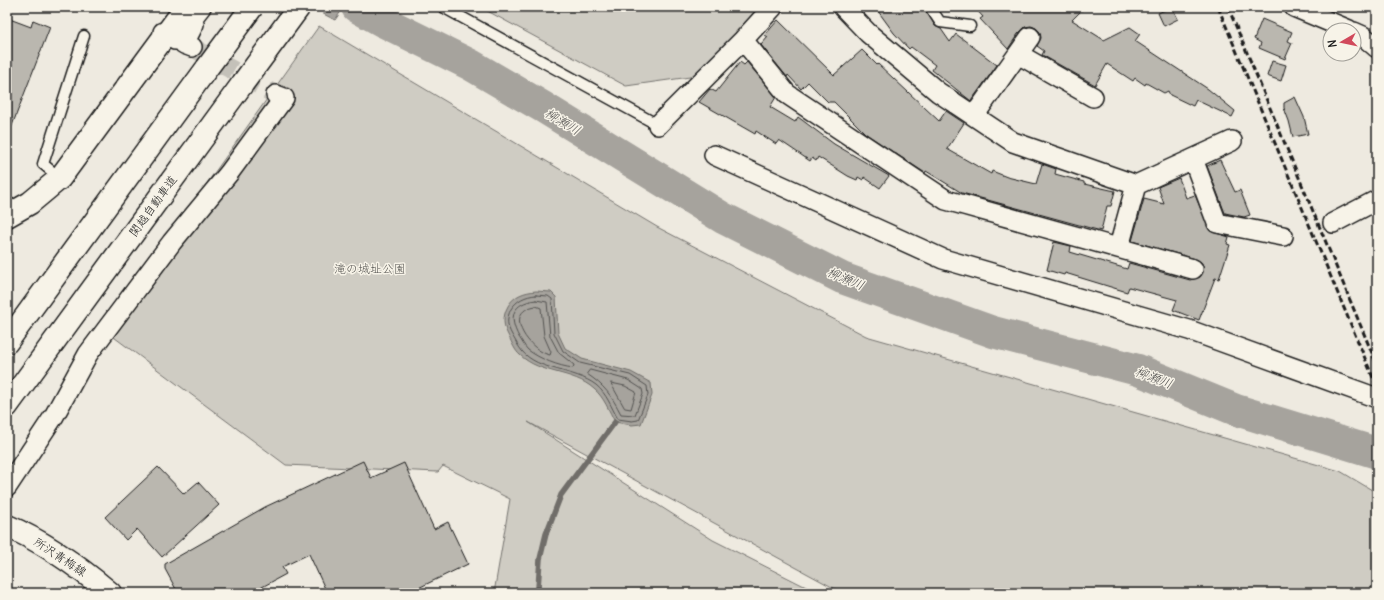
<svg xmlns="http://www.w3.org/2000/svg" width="1384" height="600" font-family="Delius,'Klee One',sans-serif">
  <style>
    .green { fill: #cfccc3; stroke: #767470 }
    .water { fill: #a6a39d; stroke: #6f6d69 }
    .pier { fill: #eeeae0 }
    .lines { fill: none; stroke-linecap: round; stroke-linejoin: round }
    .shore { stroke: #535250; stroke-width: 1 }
    .stream { stroke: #6f6d69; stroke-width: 5.5 }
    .river { stroke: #a6a39d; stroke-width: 32 }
    .building { fill: #bab7af; stroke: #1c1c1c }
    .street-tunnel { stroke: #c4c1b9; stroke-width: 19; stroke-dasharray: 19 10; stroke-linecap: butt }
    .lane-casing { stroke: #1c1c1c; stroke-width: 13 }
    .street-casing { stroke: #1c1c1c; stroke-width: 22 }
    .secondary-casing { stroke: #1c1c1c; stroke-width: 25 }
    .highway-casing { stroke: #1c1c1c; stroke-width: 25 }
    .lane { stroke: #f7f3e8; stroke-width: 10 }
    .street { stroke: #f7f3e8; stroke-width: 19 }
    .secondary { stroke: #f7f3e8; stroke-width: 22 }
    .highway { stroke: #f7f3e8; stroke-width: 22 }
    .rail { stroke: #1c1c1c; stroke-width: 3; stroke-dasharray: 6 3; stroke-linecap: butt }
    .highway-bridge-casing { stroke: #1c1c1c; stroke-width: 25; stroke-linecap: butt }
    .highway-bridge { stroke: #f7f3e8; stroke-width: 22 }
    .labels { text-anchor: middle; stroke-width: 3; stroke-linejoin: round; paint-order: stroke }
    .street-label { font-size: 12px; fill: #1c1c1c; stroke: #f7f3e8 }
    .park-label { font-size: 12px; fill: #52514e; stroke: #f7f3e8 }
    .water-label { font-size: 13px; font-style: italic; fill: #535250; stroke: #f7f3e8 }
  </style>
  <rect width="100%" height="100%" fill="#eeeae0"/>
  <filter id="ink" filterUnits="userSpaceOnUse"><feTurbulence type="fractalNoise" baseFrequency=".025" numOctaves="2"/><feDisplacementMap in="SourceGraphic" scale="8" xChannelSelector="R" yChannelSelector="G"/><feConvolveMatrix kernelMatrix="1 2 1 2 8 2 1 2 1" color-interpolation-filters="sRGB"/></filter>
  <g filter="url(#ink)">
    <path class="green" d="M 480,7 L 759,7 L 697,76 L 626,86 Z
      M 319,26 L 657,227 L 866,336 L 1340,471 L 1377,493 L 1377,593 L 843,593 L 528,422 L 713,540 L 818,593 L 494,593 L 510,499 L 443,466 L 438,472 L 286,465 L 103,329 Z"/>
    <path class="water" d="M 310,7 L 344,7 L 335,20 Z
      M 536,291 L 551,292 L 556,297 L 558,333 L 565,348 L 582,359 L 631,372 L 651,383 L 652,395 L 641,424 L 632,425 L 615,422 C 609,411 604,397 594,389 C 573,370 541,375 520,355 C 515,351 512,343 509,337 C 503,326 502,317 508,306 C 514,295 525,292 536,291 Z"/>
    <path class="pier" d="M 308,7 L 329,7 L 322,15 Z"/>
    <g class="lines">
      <path class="shore" d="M 536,295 L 548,296 L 552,299 L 554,333 L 563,351 L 580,363 L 630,375 L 647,386 L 648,395 L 638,420 L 632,421 L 618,419 C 611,407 607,394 596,385 C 575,369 538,371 522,351 C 518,346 515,340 512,335 C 507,326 506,319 511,309 C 517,300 525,296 536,295 Z
        M 536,300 L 547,302 L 550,336 L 559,353 L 574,365 L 573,368 C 558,366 540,359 528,350 C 524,346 522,341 519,337 C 508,317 512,303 536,300 Z
        M 536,306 L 541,308 L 544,336 L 551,352 L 550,355 C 529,351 501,311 536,306 Z
        M 590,370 L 628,380 L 642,389 L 643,394 L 635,415 L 621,414 C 611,395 605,386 587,374 Z
        M 611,383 L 625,386 L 636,392 L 631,409 L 625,408 Z"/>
      <path class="stream" d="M 538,588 L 540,559 L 546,534 L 561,495 L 615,422"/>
      <path class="river" d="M 357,7 L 384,22 L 471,65 L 543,107 L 723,218 L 842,278 L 993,332 L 1138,370 L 1236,410 L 1377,453"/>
    </g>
    <path class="building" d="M 875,7 L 924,7 L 935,26 L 941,29 L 950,42 L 956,34 L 997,65 L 971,101 L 932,70 L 935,65 L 911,47 L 909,49 L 894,33 Z
      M 974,7 L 1085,7 L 1072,20 L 1104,40 L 1130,27 L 1140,34 L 1135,41 L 1208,89 L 1235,111 L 1232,117 L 1196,100 L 1193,106 L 1170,95 L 1168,91 L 1164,93 L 1146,83 L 1145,85 L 1135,78 L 1133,81 L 1107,64 L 1095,85 L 1042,55 L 1044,51 L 1037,46 L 1041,38 L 1040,32 L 1036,28 L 1031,26 L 1025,27 L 1018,34 L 1008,49 L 980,19 L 983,17 Z
      M 1172,7 L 1178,19 L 1164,26 L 1158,13 Z
      M 7,18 L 31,27 L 33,20 L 50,27 L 8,136 Z
      M 1262,19 L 1292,32 L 1288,41 L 1292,43 L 1285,59 L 1259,48 L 1261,43 L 1254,39 Z
      M 778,20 L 834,75 L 862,50 L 877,65 L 878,64 L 939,121 L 946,111 L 964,123 L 947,149 L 991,174 L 992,171 L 1007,177 L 1036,184 L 1042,164 L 1056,169 L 1055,174 L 1084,182 L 1084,184 L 1115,191 L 1111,206 L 1107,206 L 1101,231 L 962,193 L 926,171 L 925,173 L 866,134 L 834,102 L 828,102 L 808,82 L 801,89 L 788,75 L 787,77 L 761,45 L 768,37 L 765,35 Z
      M 1272,61 L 1286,65 L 1281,81 L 1267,76 Z
      M 740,62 L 744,65 L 747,62 L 776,97 L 770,107 L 795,122 L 798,117 L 834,144 L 889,176 L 880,188 L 864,177 L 863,180 L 858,177 L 857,180 L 848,176 L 818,157 L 816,161 L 812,158 L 810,161 L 779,140 L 776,144 L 756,131 L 755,134 L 699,102 L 710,89 L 716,92 Z
      M 1295,97 L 1304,117 L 1308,134 L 1293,137 L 1289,121 L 1284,108 L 1284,103 Z
      M 1220,160 L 1235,192 L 1240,190 L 1250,215 L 1244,217 L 1225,213 L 1207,166 Z
      M 1179,178 L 1186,198 L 1195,195 L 1210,231 L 1229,237 L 1227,244 L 1230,245 L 1219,279 L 1215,278 L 1199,320 L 1173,310 L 1177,300 L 1129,287 L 1127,292 L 1065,273 L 1064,275 L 1047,270 L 1054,242 L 1071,246 L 1070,252 L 1127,269 L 1129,263 L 1190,280 L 1200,277 L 1203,272 L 1204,267 L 1201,262 L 1196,259 L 1132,241 L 1144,199 L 1164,204 L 1158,187 Z
      M 363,461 L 371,478 L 404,463 L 434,529 L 448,522 L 468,564 L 408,593 L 327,593 L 309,554 L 282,567 L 286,574 L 251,593 L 178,593 L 165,569 L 165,564 L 265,507 Z
      M 158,467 L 184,494 L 198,482 L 219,505 L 162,557 L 137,529 L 126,540 L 105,517 Z"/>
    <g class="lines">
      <path class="street-tunnel" d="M 192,47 L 276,95"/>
      <g class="lane-casing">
        <path id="lane" d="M 443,7 L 658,125
          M 930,7 L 940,22 L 970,26
          M 60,178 L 43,164 L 84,36"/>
      </g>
      <g class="street-casing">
        <path id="street" d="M 843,7 L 868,33 L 938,92 L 1013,142 L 1136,185 L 1232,141
          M 1294,7 L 1349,30
          M 163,32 L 175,40 L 201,7
          M 1354,32 L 1363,36 L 1377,48
          M 743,40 L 787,94 L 946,200 L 1193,269
          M 192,47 L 184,44 L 194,24
          M 1018,54 L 1093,97
          M 974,116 L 1030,37
          M 658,125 L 743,40 L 773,7
          M 714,155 L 943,259 L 1189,330 L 1377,398
          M 1193,159 L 1217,223 L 1283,236
          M 1333,223 L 1377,200
          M 1119,247 L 1136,185
          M 7,487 L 54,416 L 88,354 L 172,242 L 229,173 L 284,98 L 276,95"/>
      </g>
      <g class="secondary-casing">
        <path id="secondary" d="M 7,216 L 30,203 L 60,178 L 186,7
          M 7,526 C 45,542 79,567 110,593"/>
      </g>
      <g class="highway-casing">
        <path id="highway" d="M 7,342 L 207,68
          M 7,406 L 243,83"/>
      </g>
      <use href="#lane" class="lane"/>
      <use href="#street" class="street"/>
      <use href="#secondary" class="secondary"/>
      <use href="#highway" class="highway"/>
      <path class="rail" d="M 1218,7 L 1377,387
        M 1228,7 L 1377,365"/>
      <g class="highway-bridge-casing">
        <path id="highway-bridge" d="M 207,68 L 252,7
          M 243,83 L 299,7"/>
      </g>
      <use href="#highway-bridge" class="highway-bridge"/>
    </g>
  </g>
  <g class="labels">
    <g class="street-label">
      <text transform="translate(153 206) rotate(-54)" y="4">関越自動車道</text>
      <text transform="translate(60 557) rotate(33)" y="4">所沢青梅線</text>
    </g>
    <g class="park-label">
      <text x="370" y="273">滝の城址公園</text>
    </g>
    <g class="water-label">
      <text transform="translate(563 121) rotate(31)" y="5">柳瀬川</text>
      <text transform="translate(846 278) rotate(23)" y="5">柳瀬川</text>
      <text transform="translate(1154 377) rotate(21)" y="5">柳瀬川</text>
    </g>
  </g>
  <rect width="1384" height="600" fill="none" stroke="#f7f3e8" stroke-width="24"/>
  <rect x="12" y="12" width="1360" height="576" fill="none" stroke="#1c1c1c" stroke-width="1.5" filter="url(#ink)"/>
  <g transform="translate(1342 42) rotate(261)"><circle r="19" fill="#f7f3e8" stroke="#9f9d96"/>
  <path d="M0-3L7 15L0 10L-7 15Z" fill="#d1495b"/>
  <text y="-6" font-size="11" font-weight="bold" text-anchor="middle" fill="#1c1c1c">N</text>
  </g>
</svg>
